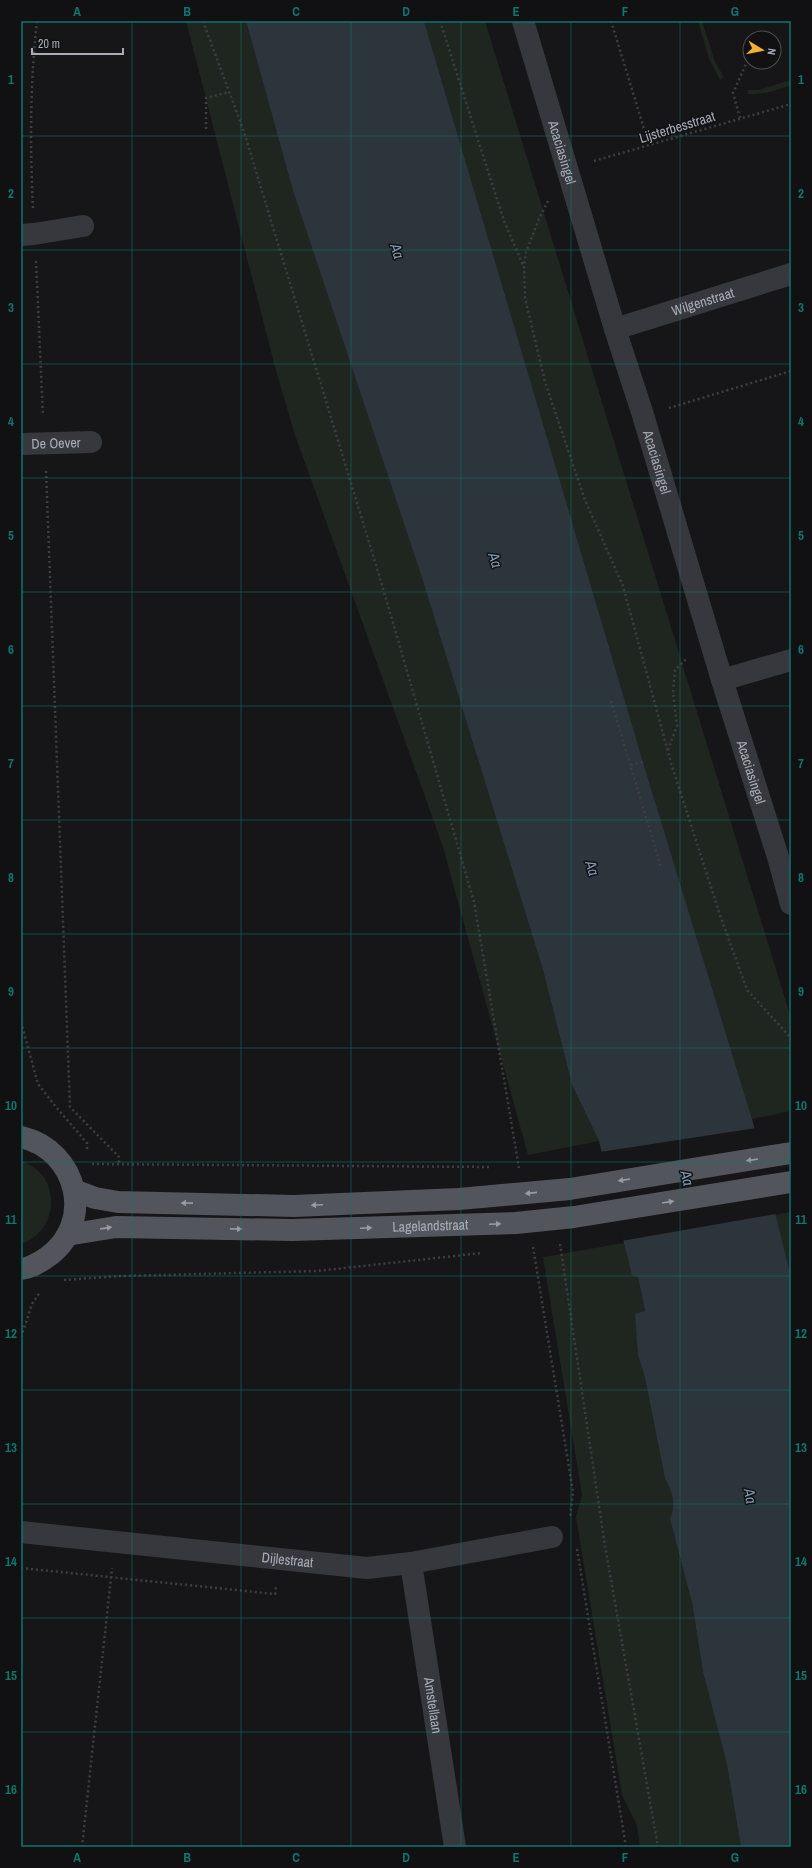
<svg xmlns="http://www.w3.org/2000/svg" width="812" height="1868" font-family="'Archivo Narrow',sans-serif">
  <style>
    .green { fill: #1e261f }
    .water { fill: #2c353c }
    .pier { fill: #161618 }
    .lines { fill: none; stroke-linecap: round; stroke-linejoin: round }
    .path { stroke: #3d3f44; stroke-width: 2.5; stroke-dasharray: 2 3; stroke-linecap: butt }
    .minor { stroke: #37383d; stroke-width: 22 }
    .major { stroke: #53555c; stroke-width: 22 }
    .oneway { fill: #979ba6 }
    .grid { fill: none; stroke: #0f766e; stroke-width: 1; stroke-opacity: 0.55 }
    .labels { text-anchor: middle; stroke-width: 3; stroke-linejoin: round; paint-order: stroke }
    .street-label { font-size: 14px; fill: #a8adb8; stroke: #111113 }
    .water-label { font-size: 15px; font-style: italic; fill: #7f9bb3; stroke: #111113 }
    .neatline { fill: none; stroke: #0f766e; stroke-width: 1.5 }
    .grid-label { font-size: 13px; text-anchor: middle; font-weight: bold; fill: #0f766e }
  </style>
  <rect width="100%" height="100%" fill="#161618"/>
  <path class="green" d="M 186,21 L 246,21 L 293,191 L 422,578 L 543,970 L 572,1085 L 599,1141 L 528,1155 L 442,844 L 295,435 L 275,367 Z
    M 424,21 L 485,21 L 790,1015 L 791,1111 L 752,1119 L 643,762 Z
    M 698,21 L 702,21 L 715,62 L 724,77 L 720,80 L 709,59 Z
    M 791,80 L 791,85 C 777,90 763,95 748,94 L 748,90 L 759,90 Z
    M 21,1160 C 30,1165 40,1170 45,1179 C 59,1203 48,1236 21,1244 Z
    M 791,1212 L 791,1277 L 775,1215 Z
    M 624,1243 L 632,1276 L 638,1277 L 645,1311 L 638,1355 L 645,1378 L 665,1479 C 673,1492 676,1505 670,1519 L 692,1603 L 703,1672 L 727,1765 L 741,1847 L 640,1847 L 637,1825 L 622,1795 L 576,1517 L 582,1495 L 543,1257 Z"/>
  <path class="water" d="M 246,21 L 424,21 L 643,762 L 752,1119 L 791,1277 L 791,1847 L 741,1847 L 727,1765 L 703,1672 L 692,1603 L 670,1519 C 676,1505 673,1492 665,1479 L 645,1378 L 638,1355 L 635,1314 L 645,1311 L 638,1277 L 632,1276 L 599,1141 L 572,1085 L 543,970 L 422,578 L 293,191 Z"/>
  <path class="pier" d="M 756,1128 L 776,1214 L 621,1241 L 600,1152 Z"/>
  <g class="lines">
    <path class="path" d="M 203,21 L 244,132 L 382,585 L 474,902 L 519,1168
      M 440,21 L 504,221 L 523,265
      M 611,21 L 649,145
      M 740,118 L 733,93 L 750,55
      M 206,129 L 206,98 L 229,92
      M 594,161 L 791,104
      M 548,201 L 538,221 L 526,252 L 524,266 L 525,298 L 545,382 L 585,500 L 623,586 L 671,763 L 720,915 L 747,990 L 791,1038
      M 33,208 C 30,146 30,83 37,21
      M 36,261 L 43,416
      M 669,408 L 791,371
      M 46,471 L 70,1107 L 119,1157 L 119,1164
      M 611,701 L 661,867
      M 668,750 L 677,726 L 673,692 L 675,670 L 687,658
      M 631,765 L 643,762
      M 21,1022 L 38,1084 L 56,1107 L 87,1143 L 87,1152
      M 92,1164 L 491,1167
      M 560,1244 L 605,1546 L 658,1847
      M 533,1247 L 573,1492 L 570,1517
      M 64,1280 L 121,1276 L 317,1271 L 482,1253
      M 21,1337 L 32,1304 L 40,1292
      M 577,1549 L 626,1847
      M 21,1568 L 275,1594 L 276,1586
      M 82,1847 L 112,1568"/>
    <g class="minor">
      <path id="s1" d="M 523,21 L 615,329 L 643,415 L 722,680 L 778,857 L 791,904"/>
      <path d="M 21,235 L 34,234 L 83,226"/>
      <path id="s2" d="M 615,329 L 791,274"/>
      <path id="s3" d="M 21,444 L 91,442"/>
      <path d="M 722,680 L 791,660"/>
      <path id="s4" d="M 21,1532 L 367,1568 L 411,1563 L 552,1537"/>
      <path id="s5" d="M 411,1563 L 455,1847"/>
    </g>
    <g class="major">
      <path d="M 21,1137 C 78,1150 96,1224 46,1258 C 38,1263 31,1268 21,1269"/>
      <path d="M 74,1190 L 95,1198 L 118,1202 L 294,1206 L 459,1199 L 570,1189 L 791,1153"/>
      <path id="s6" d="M 67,1235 L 116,1227 L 292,1230 L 516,1223 L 574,1217 L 791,1182"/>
    </g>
  </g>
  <defs><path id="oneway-solid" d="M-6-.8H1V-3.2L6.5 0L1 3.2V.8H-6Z"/></defs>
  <g class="oneway">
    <use href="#oneway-solid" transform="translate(752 1160) rotate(171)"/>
    <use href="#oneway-solid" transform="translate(624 1180) rotate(171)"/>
    <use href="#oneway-solid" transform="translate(531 1193) rotate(174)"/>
    <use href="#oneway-solid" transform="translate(668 1202) rotate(-9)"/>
    <use href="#oneway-solid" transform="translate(187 1203) rotate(-179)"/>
    <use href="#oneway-solid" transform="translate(317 1205) rotate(178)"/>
    <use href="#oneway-solid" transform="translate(495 1224) rotate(-2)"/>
    <use href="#oneway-solid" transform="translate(106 1228) rotate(-8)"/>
    <use href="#oneway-solid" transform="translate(366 1228) rotate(-2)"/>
    <use href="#oneway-solid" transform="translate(236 1229) rotate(1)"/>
  </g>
  <path class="grid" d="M 132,21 L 132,1847M 241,21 L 241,1847M 351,21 L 351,1847M 461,21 L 461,1847M 571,21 L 571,1847M 680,21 L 680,1847M 21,136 L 791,136M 21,250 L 791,250M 21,364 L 791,364M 21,478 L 791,478M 21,592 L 791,592M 21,706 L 791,706M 21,820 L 791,820M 21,934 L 791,934M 21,1048 L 791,1048M 21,1162 L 791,1162M 21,1276 L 791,1276M 21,1390 L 791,1390M 21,1504 L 791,1504M 21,1618 L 791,1618M 21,1732 L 791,1732"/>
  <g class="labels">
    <g class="street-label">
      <text transform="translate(677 127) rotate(-17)" y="5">Lijsterbesstraat</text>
      <text dy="5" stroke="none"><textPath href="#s1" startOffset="137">Acaciasingel</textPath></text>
      <text dy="5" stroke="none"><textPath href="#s2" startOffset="92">Wilgenstraat</textPath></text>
      <text dy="5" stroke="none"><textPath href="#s3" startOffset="35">De Oever</textPath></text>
      <text dy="5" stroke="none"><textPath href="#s1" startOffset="461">Acaciasingel</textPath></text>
      <text dy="5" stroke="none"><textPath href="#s1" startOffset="785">Acaciasingel</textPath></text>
      <text dy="5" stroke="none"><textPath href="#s6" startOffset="364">Lagelandstraat</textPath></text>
      <text dy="5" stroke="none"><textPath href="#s4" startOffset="268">Dijlestraat</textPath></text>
      <text dy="5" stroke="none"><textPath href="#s5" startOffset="144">Amstellaan</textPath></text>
    </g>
    <g class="water-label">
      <text transform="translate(397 251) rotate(72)" y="5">Aa</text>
      <text transform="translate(495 560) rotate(72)" y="5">Aa</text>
      <text transform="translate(592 868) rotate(72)" y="5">Aa</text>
      <text transform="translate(687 1178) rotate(76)" y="5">Aa</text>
      <text transform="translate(750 1496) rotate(79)" y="5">Aa</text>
    </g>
  </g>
  <rect width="812" height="1868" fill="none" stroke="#111113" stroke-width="44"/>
  <g transform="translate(762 50) rotate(100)"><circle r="19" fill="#111113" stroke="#4d4f55"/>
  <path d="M0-3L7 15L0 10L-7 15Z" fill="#f2b134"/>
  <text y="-6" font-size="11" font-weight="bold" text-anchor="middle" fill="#a8adb8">N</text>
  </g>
  <path d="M32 48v6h91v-6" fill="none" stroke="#a8adb8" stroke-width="2"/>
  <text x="38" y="48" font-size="12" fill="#a8adb8" stroke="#111113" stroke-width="3" paint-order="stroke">20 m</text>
  <rect x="22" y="22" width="768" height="1824" class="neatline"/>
  <g class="grid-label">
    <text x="77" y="16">A</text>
    <text x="187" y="16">B</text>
    <text x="296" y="16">C</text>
    <text x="406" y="16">D</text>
    <text x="516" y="16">E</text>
    <text x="625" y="16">F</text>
    <text x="735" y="16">G</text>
    <text x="11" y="84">1</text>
    <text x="801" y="84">1</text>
    <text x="11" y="198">2</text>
    <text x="801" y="198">2</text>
    <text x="11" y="312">3</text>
    <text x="801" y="312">3</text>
    <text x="11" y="426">4</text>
    <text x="801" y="426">4</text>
    <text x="11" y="540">5</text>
    <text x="801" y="540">5</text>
    <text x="11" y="654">6</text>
    <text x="801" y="654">6</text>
    <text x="11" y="768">7</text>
    <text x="801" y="768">7</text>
    <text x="11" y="882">8</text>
    <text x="801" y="882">8</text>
    <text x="11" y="996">9</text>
    <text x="801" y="996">9</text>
    <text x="11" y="1110">10</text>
    <text x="801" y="1110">10</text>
    <text x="11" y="1224">11</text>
    <text x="801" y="1224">11</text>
    <text x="11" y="1338">12</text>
    <text x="801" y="1338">12</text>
    <text x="11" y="1452">13</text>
    <text x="801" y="1452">13</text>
    <text x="11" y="1566">14</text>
    <text x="801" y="1566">14</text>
    <text x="11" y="1680">15</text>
    <text x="801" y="1680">15</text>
    <text x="11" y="1794">16</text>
    <text x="801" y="1794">16</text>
    <text x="77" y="1862">A</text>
    <text x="187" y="1862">B</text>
    <text x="296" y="1862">C</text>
    <text x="406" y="1862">D</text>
    <text x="516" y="1862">E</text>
    <text x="625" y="1862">F</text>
    <text x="735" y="1862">G</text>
  </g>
</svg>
